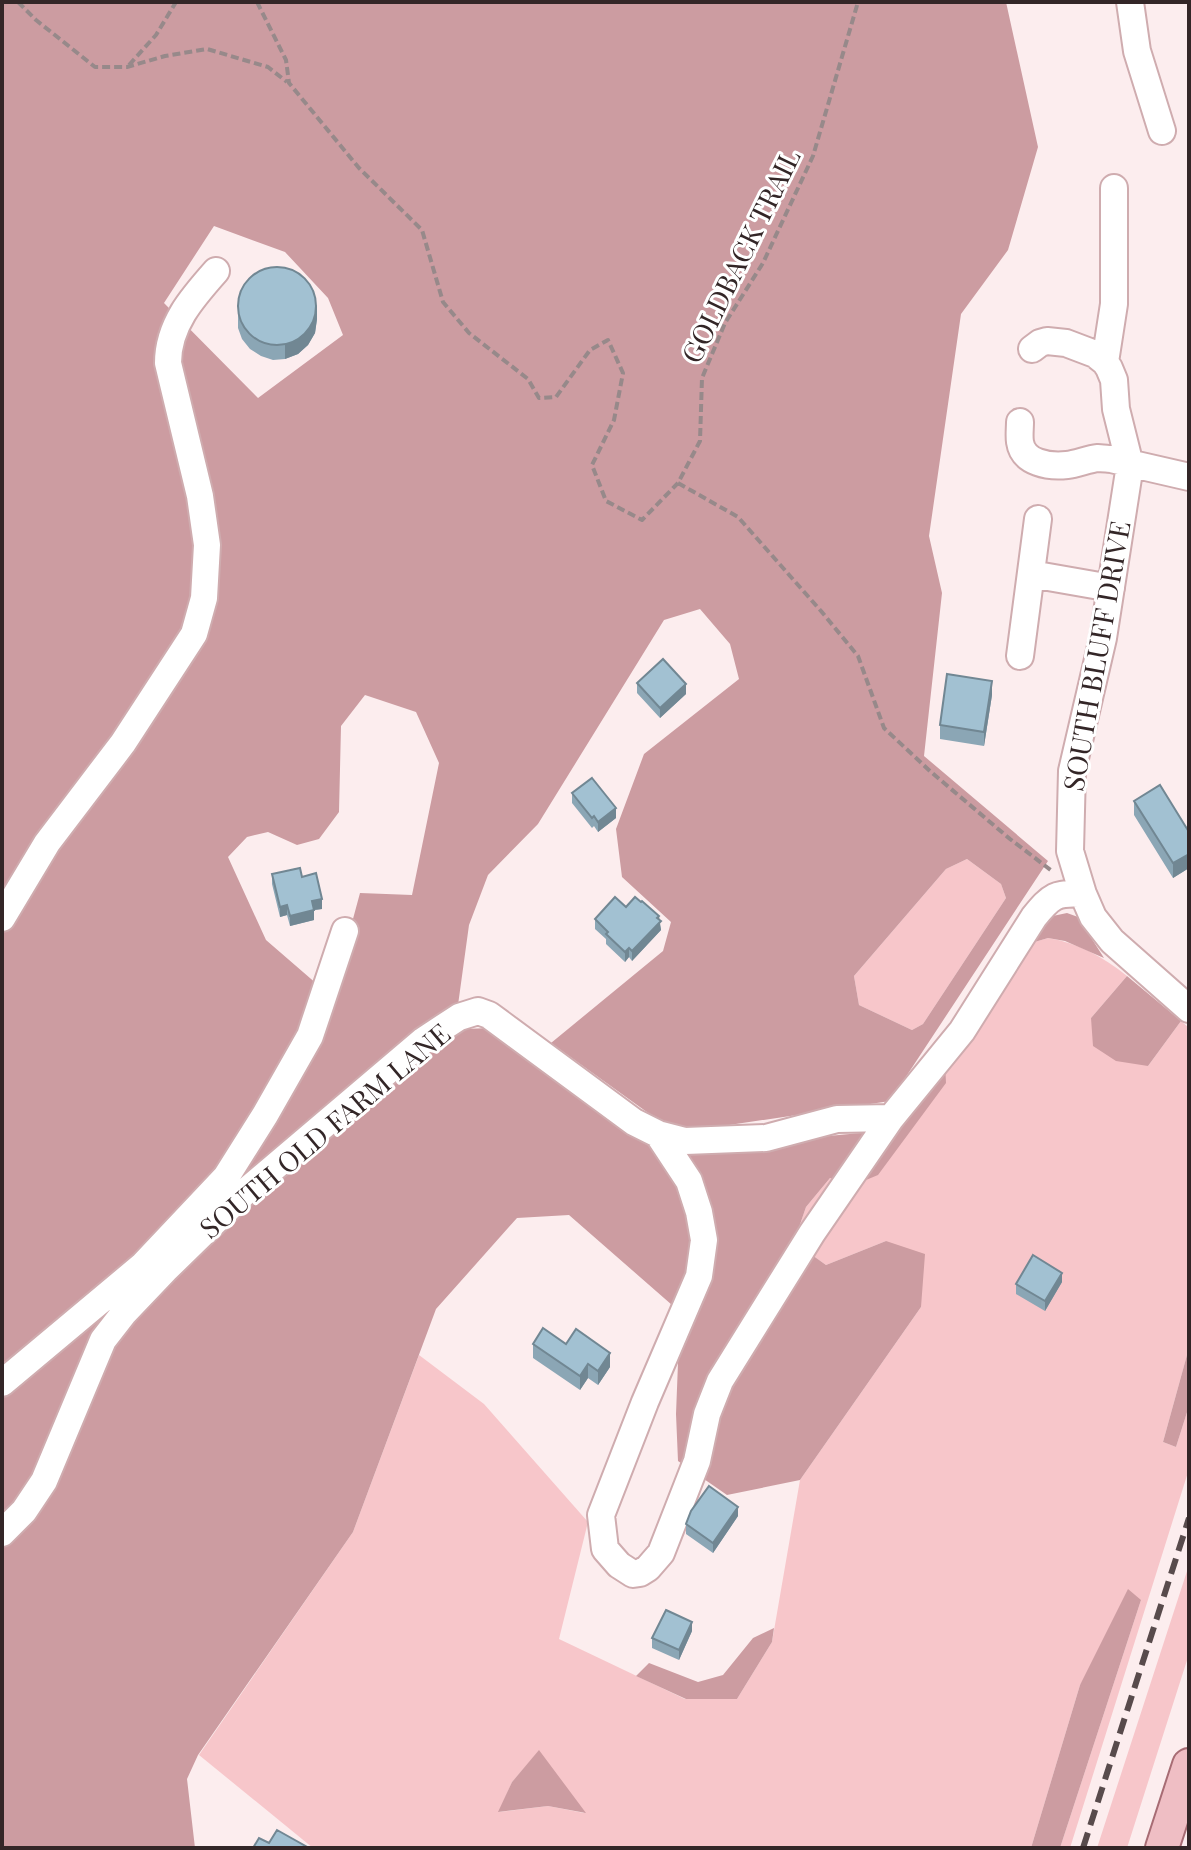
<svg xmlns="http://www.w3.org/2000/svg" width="1191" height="1850" font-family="'Playfair Display',serif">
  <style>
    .green { fill: #f7c6ca; fill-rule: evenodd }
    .forest { fill: #cc9ca1; fill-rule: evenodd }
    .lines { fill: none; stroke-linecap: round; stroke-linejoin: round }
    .minor-casing { stroke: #cfacaf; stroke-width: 30 }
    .major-casing { stroke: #a76c74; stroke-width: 36 }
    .path { stroke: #97898a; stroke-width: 4; stroke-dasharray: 8 4; stroke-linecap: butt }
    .minor { stroke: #fff; stroke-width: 26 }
    .major { stroke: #efbec4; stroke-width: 32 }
    .rail { stroke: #584b4c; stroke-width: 6; stroke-dasharray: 16 8; stroke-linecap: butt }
    .wall { fill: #8ba6b5 }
    .shaded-wall { fill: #718793 }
    .building { fill: #a2c1d2; stroke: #718793; stroke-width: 2 }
    .labels { text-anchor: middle; stroke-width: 6; stroke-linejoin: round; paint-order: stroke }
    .street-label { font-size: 28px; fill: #332627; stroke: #fff }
  </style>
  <rect width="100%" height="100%" fill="#fcedee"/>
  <path class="green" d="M 967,859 L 1001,884 L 1006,898 L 923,1024 L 912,1030 L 859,1005 L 854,976 L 946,869 Z
    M 1048,938 C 1079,943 1103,957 1127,976 L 1091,1018 L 1148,1066 L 1181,1021 L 1189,1028 L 1189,1355 L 1187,1355 L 1163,1442 L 1176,1447 L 1189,1406 L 1189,1469 L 1070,1848 L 1060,1848 L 1141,1600 L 1080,1685 L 1031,1848 L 313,1848 L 199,1755 L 353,1532 L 419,1355 L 484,1404 L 588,1522 L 559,1639 L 685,1699 L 737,1699 L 772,1642 L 800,1480 L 921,1307 L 886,1241 L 826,1265 L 794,1242 L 806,1207 L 830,1178 L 945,1063 L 1028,944 ZM 539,1751 L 584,1813 L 548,1806 L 499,1812 L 512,1782 Z
    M 1189,1565 L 1189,1654 L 1127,1848 L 1097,1848 Z"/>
  <path class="forest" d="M 2,2 L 1006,2 L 1038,147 L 1008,250 L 961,314 L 929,536 L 942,593 L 924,756 L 1048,861 L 890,1101 L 676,1133 L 551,1043 L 663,951 L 671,922 L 622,877 L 616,829 L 644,754 L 739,679 L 730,644 L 700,609 L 664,620 L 538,824 L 488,875 L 469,925 L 458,1005 L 95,1340 L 33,1474 L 2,1517 ZM 214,226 L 285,252 L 328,298 L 343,335 L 258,398 L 164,303 ZM 365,695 L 416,712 L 439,763 L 412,895 L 360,893 L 334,989 L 318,985 L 266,940 L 228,857 L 247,837 L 268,832 L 297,845 L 319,839 L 339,812 L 341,726 ZM 967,859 L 1001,884 L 1006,898 L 923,1024 L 912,1030 L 859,1005 L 854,976 L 946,869 Z
    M 1067,913 L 1078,917 L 1104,958 L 1065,941 L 1048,938 L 1028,944 L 1048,917 Z
    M 1127,976 L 1181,1021 L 1148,1066 L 1116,1061 L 1093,1046 L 1091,1018 Z
    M 490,1028 L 660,1152 L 892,1130 L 945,1063 L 946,1083 L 878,1175 L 854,1185 L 830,1178 L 806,1207 L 794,1242 L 826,1265 L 886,1241 L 925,1254 L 921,1307 L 800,1480 L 727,1495 L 678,1461 L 676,1414 L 680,1312 L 569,1215 L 517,1218 L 436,1309 L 353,1532 L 198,1755 L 187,1779 L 195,1848 L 2,1848 L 2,1549 L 25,1527 L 110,1343 L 233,1214 L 430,1046 L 465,1029 Z
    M 1187,1355 L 1189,1355 L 1189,1406 L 1176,1447 L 1163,1442 Z
    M 1128,1589 L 1141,1600 L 1060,1848 L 1031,1848 L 1080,1685 Z
    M 774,1628 L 772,1642 L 737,1699 L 686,1699 L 636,1676 L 649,1663 L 698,1682 L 723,1675 L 753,1638 Z
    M 539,1750 L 586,1813 L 548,1806 L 498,1812 L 512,1782 Z"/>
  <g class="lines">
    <g class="minor-casing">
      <path id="minor" d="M 1130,2 L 1137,51 L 1162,131
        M 1032,349 L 1040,343 L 1047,341 L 1066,343 L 1095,354 L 1105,362 L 1109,368 L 1114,380 L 1116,409 L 1130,465 L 1103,638 L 1072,771 L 1070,851 L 1083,894 L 1093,917 L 1112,941 L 1189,1009
        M 1105,362 L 1114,304 L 1114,188
        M 1020,422 C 1020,428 1019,436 1020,442 C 1023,463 1049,467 1067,465 C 1077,464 1088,459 1098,458 C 1100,458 1110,459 1111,459 L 1189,477
        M 1031,574 L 1111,588
        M 1020,656 L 1038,519
        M 2,918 L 47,843 L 123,743 L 194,634 L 204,598 L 207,545 L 200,496 L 168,363 C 168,325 192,298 216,271
        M 658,1134 L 689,1181 L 699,1212 L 704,1240 L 699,1276 L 645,1402 L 601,1515 L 605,1549 L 619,1565 L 633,1574 L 640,1573 L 648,1568 L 661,1553 L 697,1461 L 707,1414 L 720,1381 L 812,1233 L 891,1118
        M 2,1383 L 143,1265 L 226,1177 L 265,1115 L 310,1036 L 345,931
        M 2,1533 L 24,1511 L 44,1481 L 103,1340 L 124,1313 L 165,1270 L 245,1192 L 424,1040 L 459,1017 L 478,1011 L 489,1015 L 634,1122 L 658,1134 L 685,1141 L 766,1138 L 837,1119 L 891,1118 L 962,1031 L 1034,917 C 1051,896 1056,892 1083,894"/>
    </g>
    <g class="major-casing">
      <path id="major" d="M 1162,1848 L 1189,1765"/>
    </g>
    <path class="path" d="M 18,2 L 36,20 L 95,67 L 127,67 L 165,56 L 207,49 L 268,67 L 287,82
      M 257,2 L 286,60 L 289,83 L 359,168 L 422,230 L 443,302 L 469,333 L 528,379 L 539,398 L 556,397 L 590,350 L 608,340 L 623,373 L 614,420 L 592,465 L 606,501 L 642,520 L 678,483 L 700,441 L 702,378 L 725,323 L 763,263 L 813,156 L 858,2
      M 129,65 L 156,35 L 176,2
      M 678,483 L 738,517 L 821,611 L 858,656 L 884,728 L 931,772 L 1010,839 L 1052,871"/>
    <use href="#minor" class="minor"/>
    <use href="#major" class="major"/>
    <path class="rail" d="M 1083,1848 L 1189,1518"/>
  </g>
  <path class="wall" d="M 238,301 L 317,319 L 315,333 L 308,345 L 298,354 L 285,359 L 273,360 L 261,356 L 250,349 L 242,339 L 238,328 Z
    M 637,683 L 686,694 L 660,718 L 637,693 Z
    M 992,695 L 984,746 L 940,739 L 940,725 Z
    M 572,793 L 616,818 L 598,832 L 594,826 L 592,828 L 572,803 Z
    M 1134,801 L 1189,832 L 1189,868 L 1173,878 L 1134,815 Z
    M 272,874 L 302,877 L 322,909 L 314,910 L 314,920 L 290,926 L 287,915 L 280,917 L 272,884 Z
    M 626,907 L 659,920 L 661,930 L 632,961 L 629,957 L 625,962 L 606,944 L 606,939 L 595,929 L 595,919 Z
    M 1062,1282 L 1045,1311 L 1016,1294 L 1016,1284 Z
    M 533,1344 L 566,1344 L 610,1367 L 598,1385 L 588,1378 L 580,1390 L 533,1358 Z
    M 738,1516 L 713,1553 L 686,1534 L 686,1524 Z
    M 692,1631 L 679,1660 L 652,1648 L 652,1638 Z"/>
  <path class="shaded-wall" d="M 317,305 L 317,319 L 315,333 L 308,345 L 298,354 L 285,359 L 285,345 Z
    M 992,681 L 992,695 L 984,746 L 984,732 Z
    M 686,684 L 686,694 L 660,718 L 660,708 Z
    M 616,808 L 616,818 L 598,832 L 598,822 Z
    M 1189,854 L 1189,868 L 1173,878 L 1173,863 Z
    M 322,899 L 322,909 L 314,910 L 314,920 L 290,926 L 290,916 L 312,901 Z
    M 287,905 L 287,915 L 280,917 L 280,907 Z
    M 659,916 L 661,930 L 632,961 L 632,951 Z
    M 629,948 L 629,957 L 625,962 L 625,952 Z
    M 1062,1273 L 1062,1282 L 1045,1311 L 1045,1301 Z
    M 610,1353 L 610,1367 L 598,1385 L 598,1371 Z
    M 588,1364 L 588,1378 L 580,1390 L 580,1376 Z
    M 738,1507 L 738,1516 L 713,1553 L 713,1543 Z
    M 692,1622 L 692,1631 L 679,1660 L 679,1650 Z"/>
  <path class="building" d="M238 306a39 39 0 1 1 78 0a39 39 0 1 1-78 0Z
    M 663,659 L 686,684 L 660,708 L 637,683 Z
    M 947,674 L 992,681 L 984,732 L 940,725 Z
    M 592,778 L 616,808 L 598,822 L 594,816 L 592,818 L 572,793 Z
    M 1160,785 L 1189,832 L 1189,854 L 1173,863 L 1134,801 Z
    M 300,868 L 302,877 L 316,873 L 322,899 L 312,901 L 314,910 L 290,916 L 287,905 L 280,907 L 272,874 Z
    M 615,897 L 626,907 L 635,897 L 641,902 L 642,901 L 659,916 L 657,918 L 661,921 L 632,951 L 629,948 L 625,952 L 606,934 L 608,932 L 595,919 Z
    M 1033,1255 L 1062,1273 L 1045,1301 L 1016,1284 Z
    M 543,1328 L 566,1344 L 576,1329 L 610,1353 L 598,1371 L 588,1364 L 580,1376 L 533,1344 Z
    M 709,1486 L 738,1507 L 713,1543 L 686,1524 L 691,1511 Z
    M 666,1610 L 692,1622 L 679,1650 L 652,1638 Z
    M 277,1830 L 309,1848 L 253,1848 L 259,1838 L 269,1843 Z"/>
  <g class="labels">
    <g class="street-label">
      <text transform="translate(741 256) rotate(-64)" y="10">GOLDBACK TRAIL</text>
      <text transform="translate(1097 656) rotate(-80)" y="10">SOUTH BLUFF DRIVE</text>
      <text transform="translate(325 1131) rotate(-40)" y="10">SOUTH OLD FARM LANE</text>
    </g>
  </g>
  <rect width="1191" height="1850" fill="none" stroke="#332627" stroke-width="8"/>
</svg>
